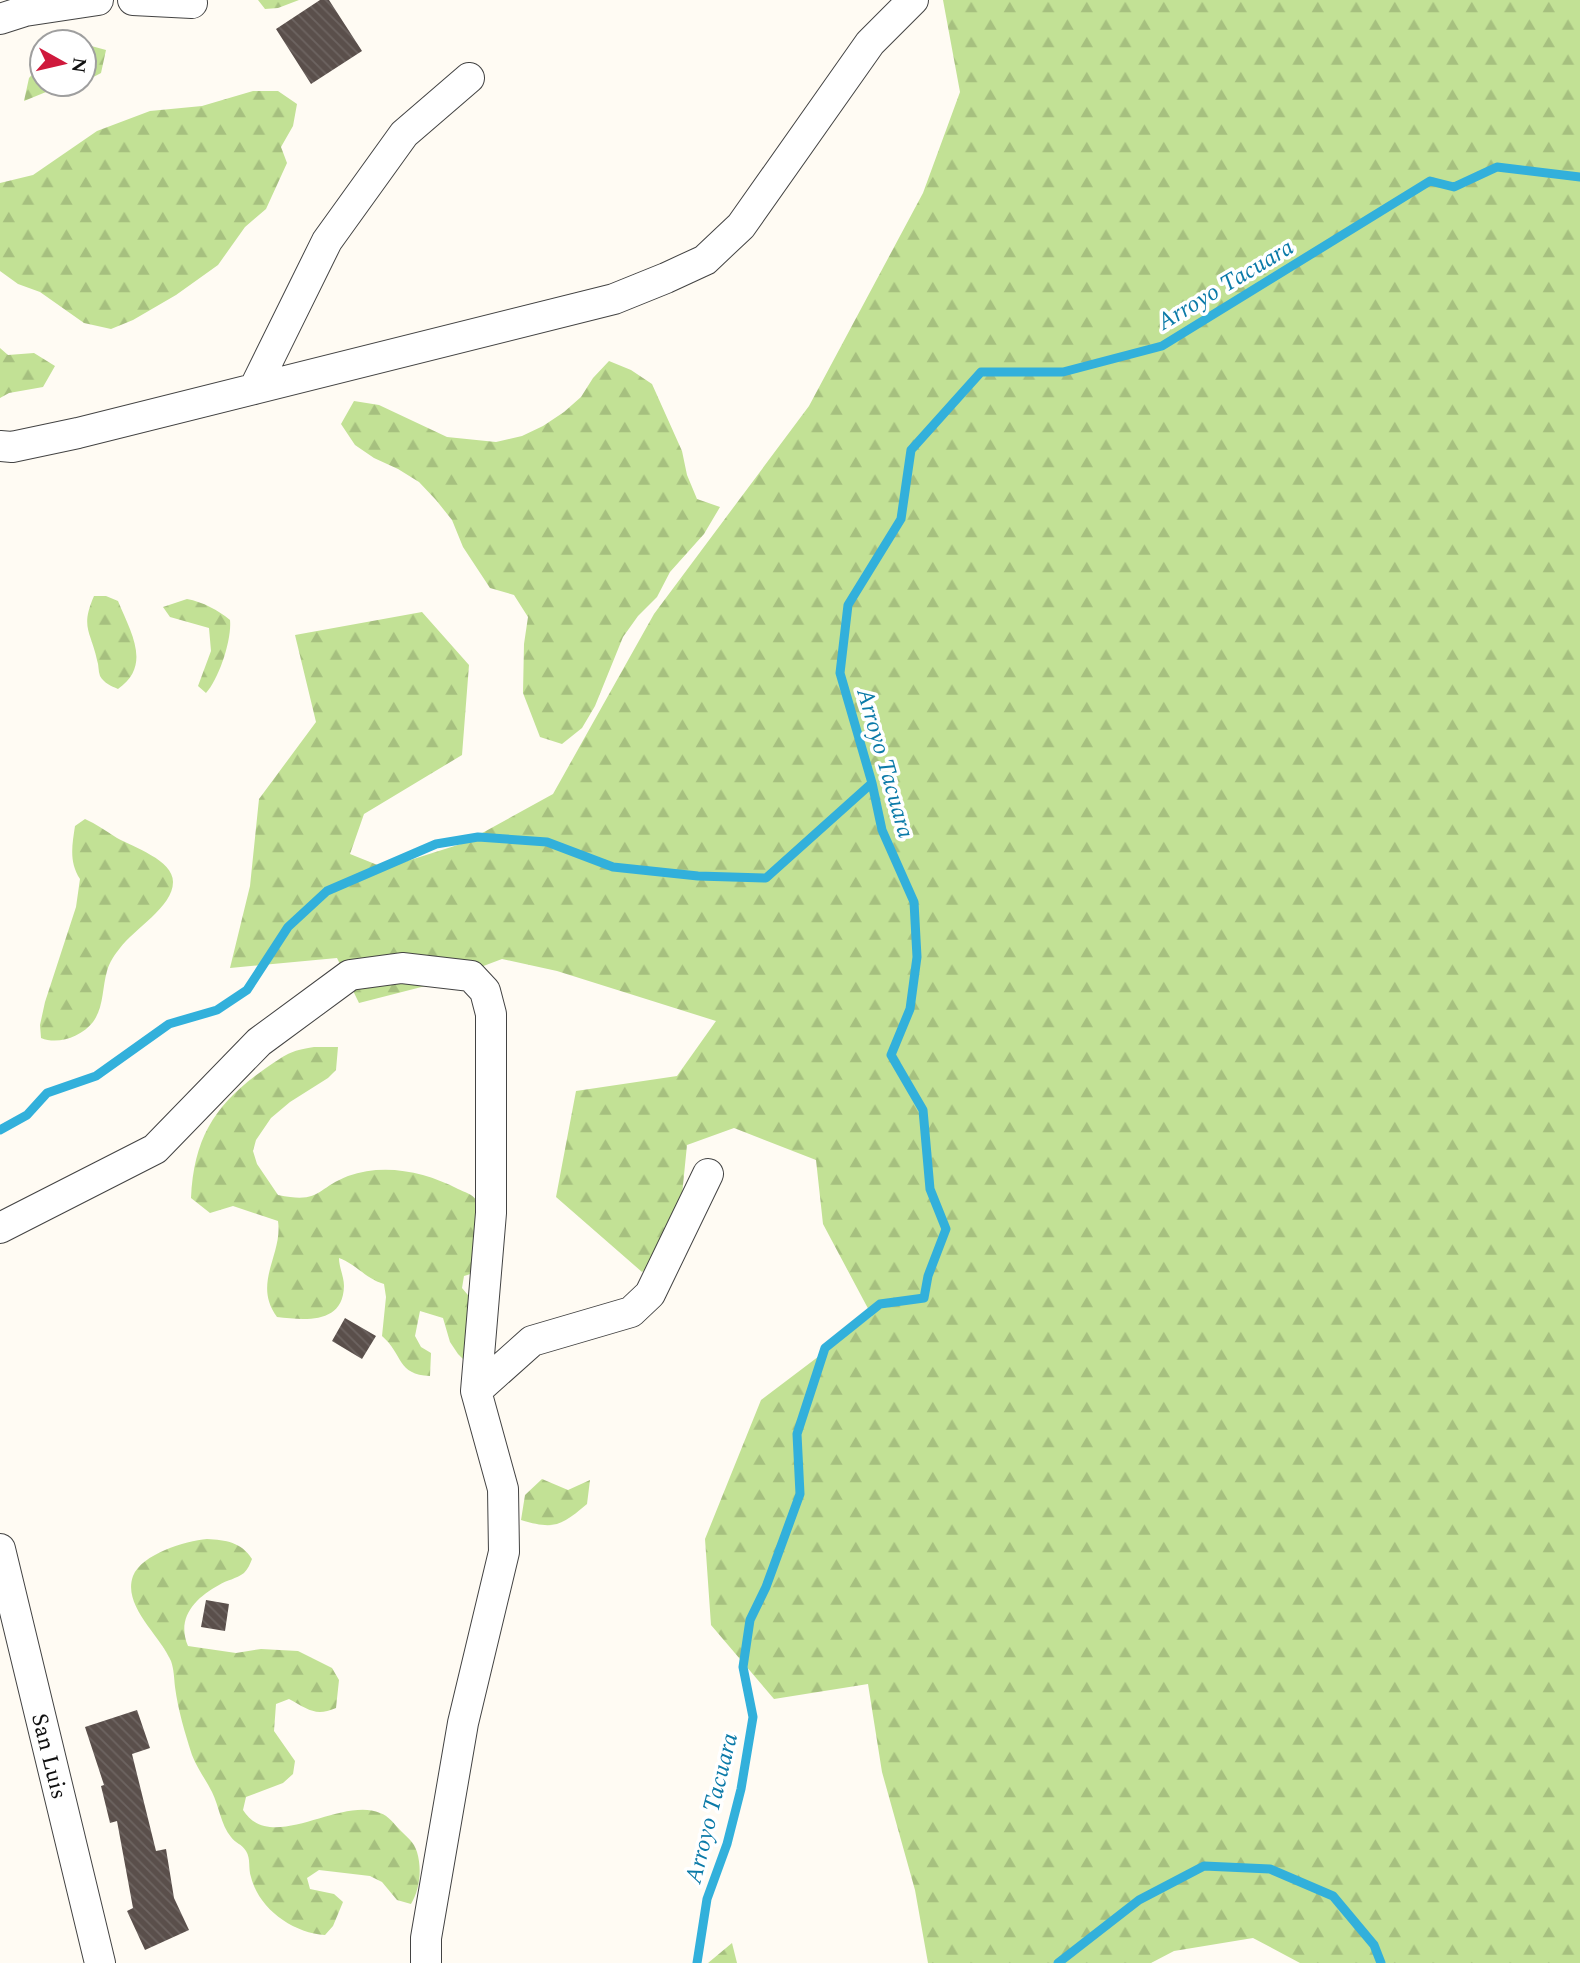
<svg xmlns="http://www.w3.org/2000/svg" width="1580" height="1963" font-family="Spectral,serif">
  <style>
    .forest { fill: url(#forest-firs) }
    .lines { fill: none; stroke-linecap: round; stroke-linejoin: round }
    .stream { stroke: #32b0db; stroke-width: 9 }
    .building { fill: url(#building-back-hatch) }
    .minor-casing { stroke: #434343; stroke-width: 32 }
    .minor { stroke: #fff; stroke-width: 30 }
    .labels { text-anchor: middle; stroke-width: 7; stroke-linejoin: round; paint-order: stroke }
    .street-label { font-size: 23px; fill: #101010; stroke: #fff }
    .water-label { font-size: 24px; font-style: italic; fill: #0b7aa8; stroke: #fff }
  </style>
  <defs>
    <pattern id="forest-firs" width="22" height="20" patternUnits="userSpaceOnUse" patternTransform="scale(1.75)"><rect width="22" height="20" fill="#c2e195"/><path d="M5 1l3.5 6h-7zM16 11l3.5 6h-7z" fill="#a6c07f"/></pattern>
    <pattern id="building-back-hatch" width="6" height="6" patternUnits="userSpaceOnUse" patternTransform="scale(1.75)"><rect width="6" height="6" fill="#5a4f4b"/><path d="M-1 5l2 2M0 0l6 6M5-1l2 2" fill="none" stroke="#6d6461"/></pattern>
  </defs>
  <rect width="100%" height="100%" fill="#fffbf3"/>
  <path class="forest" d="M 258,0 L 299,0 L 278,8 L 265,9 Z
    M 943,0 L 1580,0 L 1580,1963 L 1300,1963 L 1253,1938 L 1174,1951 L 1151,1963 L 928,1963 L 915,1890 L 882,1772 L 868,1684 L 774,1699 L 711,1625 L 705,1539 L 761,1400 L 872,1316 L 823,1224 L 816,1160 L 734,1128 L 687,1145 L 677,1245 L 642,1272 L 556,1197 L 576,1091 L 677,1076 L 716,1021 L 557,971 L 502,959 L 441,982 L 359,1003 L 337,958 L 230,968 L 250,886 L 259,799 L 316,722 L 295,635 L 422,612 L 469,665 L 462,755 L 364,814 L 350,854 L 385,868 L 464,843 L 553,794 L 654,614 L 809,406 L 923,193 L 960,92 Z
    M 84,44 L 106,50 L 101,73 L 84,82 Z
    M 42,64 L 42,84 L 81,84 L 46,92 L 24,101 L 29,78 Z
    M 253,91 L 278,91 L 297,104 L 293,126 L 281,147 L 287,163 L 266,209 L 245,227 L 218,265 L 176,295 L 133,320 L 111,329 L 84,323 L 40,292 L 18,284 L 0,271 L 0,183 L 33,175 L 97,131 L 150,111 L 202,106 Z
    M 0,348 L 8,355 L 34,353 L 55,366 L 43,387 L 9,393 L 0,398 Z
    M 609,361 L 631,370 L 652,384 L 682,451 L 687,475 L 697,499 L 720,507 L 704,534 L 670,572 L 657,597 L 638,616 L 623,637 L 595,706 L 582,728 L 562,744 L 540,737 L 523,693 L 524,644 L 528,617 L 514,595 L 490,588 L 463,547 L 452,520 L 436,500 L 419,482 L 398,469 L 374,458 L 355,445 L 341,424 L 354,401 L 379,405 L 447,437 L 496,442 L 522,436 L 543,426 L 564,412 L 581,397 L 593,378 Z
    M 94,596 L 106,596 L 118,601 C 131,633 152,665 118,689 C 111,686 104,683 100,676 C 98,671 99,665 97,660 C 91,631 80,628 94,596 Z
    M 187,599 C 203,602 218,610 230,620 C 232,639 219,679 206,693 L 198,686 L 211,651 L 209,628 L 170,617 L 163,607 Z
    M 85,819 C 96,824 106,831 117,838 C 133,847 173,860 173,882 C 173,907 134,929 120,948 C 115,954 109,963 107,971 C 102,988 104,1007 93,1022 C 81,1037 58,1045 41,1038 L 40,1025 L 45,1002 L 76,907 L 80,879 C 69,862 72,846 75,826 Z
    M 314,1047 L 338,1047 L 336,1070 L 328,1078 L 290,1102 L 271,1118 L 256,1140 L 253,1151 L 257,1164 L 278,1195 C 321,1204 315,1189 348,1176 C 385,1163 425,1172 458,1189 C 464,1192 473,1194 476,1200 C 486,1214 485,1251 487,1269 L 464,1276 L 462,1288 L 478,1307 L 474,1370 L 458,1354 L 450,1342 L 443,1318 L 420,1311 L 415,1336 L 421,1347 L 431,1353 L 430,1376 C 397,1375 403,1354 382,1336 L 386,1297 L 384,1284 C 366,1279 356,1264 339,1258 C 339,1267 344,1277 344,1286 C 343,1325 304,1320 277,1317 C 252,1283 283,1255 278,1221 L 233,1206 L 210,1213 L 191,1198 C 194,1136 216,1103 266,1068 C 287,1054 289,1051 314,1047 Z
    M 542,1479 L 568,1490 L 590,1480 L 587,1504 C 561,1526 554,1530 521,1520 L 525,1495 Z
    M 207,1539 C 226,1540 241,1542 252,1559 C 250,1564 248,1569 244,1573 C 236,1579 227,1580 219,1585 C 195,1598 176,1618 188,1646 L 236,1653 L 261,1649 L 298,1651 L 332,1668 L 339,1680 L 336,1708 C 315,1717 308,1709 289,1699 L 276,1704 L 274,1731 L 295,1761 L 293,1774 L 283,1783 L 246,1797 L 243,1810 C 271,1855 340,1796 380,1813 C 389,1816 394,1824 401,1831 C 407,1837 414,1842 417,1852 C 422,1869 420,1889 411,1904 L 397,1900 L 382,1882 L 370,1876 L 319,1870 L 307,1878 L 310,1889 L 334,1894 L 343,1902 L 333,1926 L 325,1935 C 293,1933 259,1909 251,1877 C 248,1868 251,1859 246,1851 C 242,1844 235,1843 231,1837 C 221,1825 219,1806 212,1792 C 206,1780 197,1768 192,1755 C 185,1733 178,1710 175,1687 C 174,1677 174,1670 171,1661 C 161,1636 122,1606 133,1576 C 142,1554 185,1541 207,1539 Z
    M 732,1943 L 737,1963 L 708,1963 Z"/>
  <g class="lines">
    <path class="stream" d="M 0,1130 L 27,1115 L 47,1093 L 96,1076 L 169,1024 L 217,1010 L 247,990 L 288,927 L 327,891 L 436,844 L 478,837 L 547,842 L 613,867 L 698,876 L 766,878 L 872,783
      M 697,1963 L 707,1899 L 727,1844 L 741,1789 L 753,1717 L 743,1667 L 750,1620 L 766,1587 L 800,1494 L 797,1434 L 825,1348 L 880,1304 L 924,1298 L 928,1276 L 946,1229 L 930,1189 L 923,1110 L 891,1055 L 910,1009 L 917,957 L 914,902 L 882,830 L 872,783 L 840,673 L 848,605 L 901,519 L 911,450 L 981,372 L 1063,372 L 1162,346 L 1430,181 L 1454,187 L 1497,167 L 1580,177
      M 1058,1963 L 1139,1900 L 1204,1866 L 1270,1869 L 1333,1896 L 1374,1945 L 1381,1963"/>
  </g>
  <path class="building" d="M 320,0 L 329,0 L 362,51 L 311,84 L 276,29 Z
    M 345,1318 L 376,1336 L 362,1359 L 332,1341 Z
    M 206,1600 L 229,1604 L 225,1631 L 201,1627 Z
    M 137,1710 L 150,1748 L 132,1754 L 156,1851 L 166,1849 L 174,1898 L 189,1930 L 145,1950 L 127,1911 L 133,1908 L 117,1821 L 110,1823 L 101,1786 L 104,1785 L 85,1727 Z"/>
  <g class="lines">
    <g class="minor-casing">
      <path id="minor" d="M 133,0 L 192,3
        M 0,19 L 25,11 L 98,0
        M 254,389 L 327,241 L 404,134 L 469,78
        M 0,446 L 12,447 L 78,433 L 614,299 L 666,278 L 705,260 L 741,226 L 870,43 L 913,0
        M 0,1228 L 155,1149 L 259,1042 L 350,975 L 402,968 L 471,976 L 485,991 L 491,1014 L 491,1213 L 476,1391 L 503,1489 L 504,1552 L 463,1723 L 426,1938 L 426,1963
        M 476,1391 L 532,1341 L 631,1312 L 650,1294 L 708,1174
        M 0,1549 L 100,1963"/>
    </g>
    <use href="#minor" class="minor"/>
  </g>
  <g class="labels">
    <g class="street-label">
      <text transform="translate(50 1756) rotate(76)" y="8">San Luis</text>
    </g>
    <g class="water-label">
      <text transform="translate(1225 284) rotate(-31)" y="8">Arroyo Tacuara</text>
      <text transform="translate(886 763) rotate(74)" y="8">Arroyo Tacuara</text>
      <text transform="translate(711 1808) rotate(-76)" y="8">Arroyo Tacuara</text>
    </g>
  </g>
  <g transform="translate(63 63) rotate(98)"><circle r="33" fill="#ffffff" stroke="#9f9f9f" stroke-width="2"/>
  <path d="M0-5L12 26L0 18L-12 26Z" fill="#cf193c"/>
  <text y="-10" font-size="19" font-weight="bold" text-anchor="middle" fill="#101010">N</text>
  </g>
</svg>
